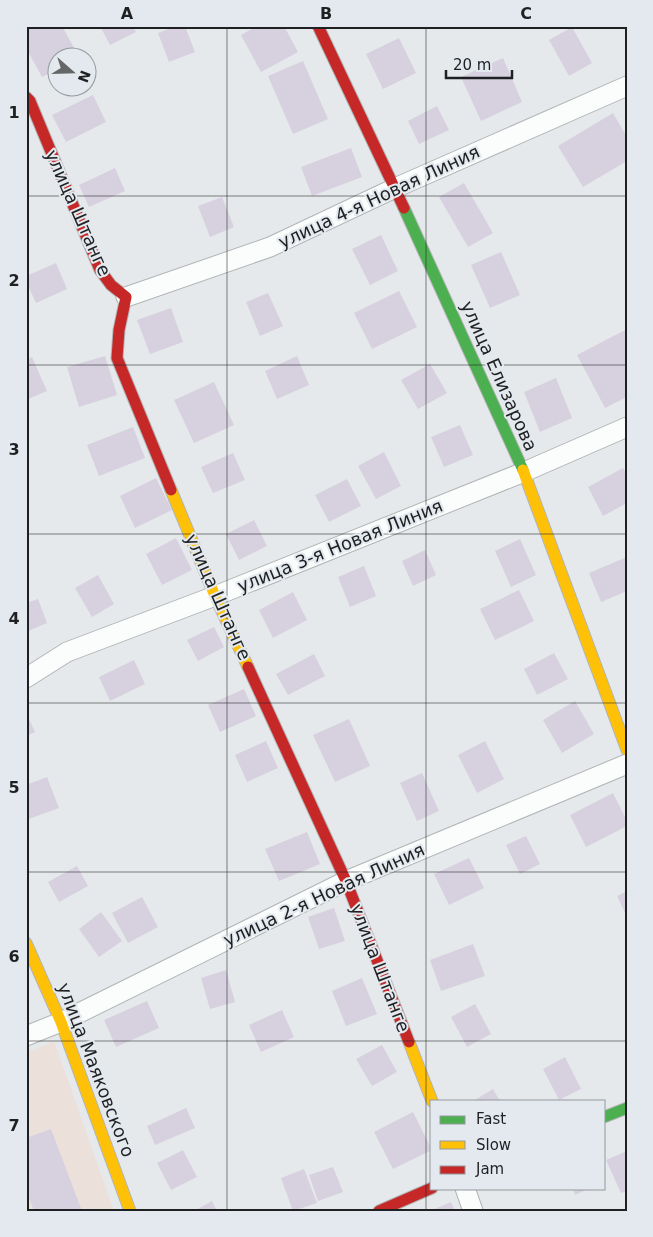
<svg xmlns="http://www.w3.org/2000/svg" width="653" height="1237" font-family="'DejaVu Sans',sans-serif">
  <style>
    .industrial { fill: #ebe0da }
    .building { fill: #d7d0df }
    .lines { fill: none; stroke-linecap: round; stroke-linejoin: round }
    .street-casing { stroke: #b2b4b6; stroke-width: 21 }
    .fast-casing { stroke: #b2b4b6; stroke-width: 13 }
    .slow-casing { stroke: #b2b4b6; stroke-width: 13 }
    .jam-casing { stroke: #b2b4b6; stroke-width: 13 }
    .street { stroke: #fbfcfc; stroke-width: 19 }
    .fast { stroke: #4caf50; stroke-width: 11 }
    .slow { stroke: #ffc107; stroke-width: 11 }
    .jam { stroke: #c62828; stroke-width: 11 }
    .grid { fill: none; stroke: #1e2022; stroke-width: 1; stroke-opacity: 0.55 }
    .labels { text-anchor: middle; stroke-width: 4; stroke-linejoin: round; paint-order: stroke }
    .street-label { font-size: 18px; fill: #1e2022; stroke: #e3e9ee }
    .neatline { fill: none; stroke: #1e2022; stroke-width: 2 }
    .grid-label { font-size: 16px; text-anchor: middle; font-weight: bold; fill: #1e2022 }
  </style>
  <rect width="100%" height="100%" fill="#e6e9eb"/>
  <path class="industrial" d="M 54,1041 L 114,1211 L 26,1211 L 26,1053 Z"/>
  <path class="building" d="M 26,26 L 62,26 L 79,57 L 58,58 L 58,69 L 42,77 L 26,48 Z
    M 100,26 L 133,26 L 136,32 L 110,45 Z
    M 176,26 L 185,26 L 195,52 L 169,62 L 158,33 Z
    M 257,26 L 284,26 L 298,52 L 261,72 L 241,35 Z
    M 572,27 L 592,63 L 569,76 L 549,40 Z
    M 399,38 L 416,73 L 383,89 L 366,54 Z
    M 503,58 L 522,102 L 481,121 L 461,77 Z
    M 303,61 L 328,119 L 293,134 L 268,76 Z
    M 93,95 L 106,122 L 66,142 L 52,115 Z
    M 437,106 L 449,130 L 419,144 L 408,121 Z
    M 613,113 L 627,137 L 627,161 L 583,187 L 558,146 Z
    M 351,148 L 362,177 L 312,196 L 301,167 Z
    M 115,168 L 125,191 L 89,207 L 79,185 Z
    M 464,183 L 493,233 L 468,247 L 439,197 Z
    M 222,197 L 234,227 L 210,237 L 198,206 Z
    M 381,235 L 398,271 L 370,285 L 352,249 Z
    M 501,252 L 520,295 L 490,308 L 471,265 Z
    M 56,263 L 67,289 L 36,303 L 26,281 L 26,276 Z
    M 399,291 L 417,327 L 372,349 L 354,313 Z
    M 268,293 L 283,326 L 260,336 L 246,302 Z
    M 171,308 L 183,342 L 150,354 L 137,320 Z
    M 627,329 L 627,397 L 605,408 L 577,355 Z
    M 105,356 L 117,395 L 79,407 L 67,367 Z
    M 297,356 L 309,385 L 277,399 L 265,371 Z
    M 32,357 L 47,391 L 26,400 L 26,360 Z
    M 430,364 L 447,393 L 418,409 L 401,380 Z
    M 556,378 L 572,418 L 540,432 L 524,392 Z
    M 214,382 L 234,425 L 194,443 L 174,400 Z
    M 460,425 L 473,455 L 444,467 L 431,437 Z
    M 133,427 L 145,458 L 99,476 L 87,445 Z
    M 384,452 L 401,486 L 376,499 L 358,466 Z
    M 233,453 L 245,480 L 213,493 L 201,467 Z
    M 623,468 L 627,475 L 627,503 L 603,516 L 588,487 Z
    M 156,478 L 172,510 L 135,528 L 120,496 Z
    M 347,479 L 361,506 L 329,522 L 315,495 Z
    M 254,520 L 267,546 L 239,560 L 226,534 Z
    M 176,538 L 192,570 L 162,585 L 146,554 Z
    M 520,539 L 536,575 L 511,587 L 495,551 Z
    M 425,550 L 436,575 L 413,586 L 402,561 Z
    M 627,557 L 627,591 L 601,602 L 589,573 Z
    M 364,566 L 376,596 L 350,607 L 338,577 Z
    M 98,575 L 114,604 L 92,617 L 75,588 Z
    M 519,590 L 534,621 L 495,640 L 480,609 Z
    M 293,592 L 307,620 L 273,638 L 259,610 Z
    M 38,599 L 47,623 L 26,632 L 26,603 Z
    M 214,627 L 224,647 L 198,661 L 187,640 Z
    M 554,653 L 568,679 L 537,695 L 524,669 Z
    M 314,654 L 325,676 L 288,695 L 276,674 Z
    M 134,660 L 145,684 L 110,701 L 99,677 Z
    M 244,689 L 256,716 L 220,732 L 208,705 Z
    M 575,701 L 594,734 L 562,753 L 543,720 Z
    M 26,713 L 35,732 L 26,736 Z
    M 349,719 L 370,766 L 335,782 L 313,735 Z
    M 266,741 L 278,768 L 247,782 L 235,755 Z
    M 485,741 L 504,779 L 477,793 L 458,755 Z
    M 422,773 L 439,811 L 417,821 L 400,783 Z
    M 47,777 L 59,808 L 26,820 L 26,785 Z
    M 613,793 L 627,821 L 627,826 L 586,847 L 570,815 Z
    M 307,832 L 320,864 L 279,881 L 265,849 Z
    M 526,836 L 540,864 L 520,874 L 506,845 Z
    M 469,858 L 484,888 L 449,905 L 434,874 Z
    M 77,866 L 88,886 L 59,902 L 48,882 Z
    M 627,891 L 627,917 L 617,896 Z
    M 142,897 L 158,927 L 128,943 L 112,913 Z
    M 334,908 L 345,941 L 319,949 L 308,917 Z
    M 101,912 L 122,941 L 99,957 L 79,929 Z
    M 473,944 L 485,976 L 441,991 L 430,960 Z
    M 226,970 L 235,1002 L 210,1009 L 201,978 Z
    M 362,978 L 377,1014 L 346,1026 L 332,991 Z
    M 147,1001 L 159,1028 L 116,1047 L 104,1020 Z
    M 475,1004 L 491,1034 L 467,1047 L 451,1017 Z
    M 282,1010 L 294,1037 L 261,1052 L 249,1025 Z
    M 382,1045 L 397,1072 L 372,1086 L 356,1059 Z
    M 565,1057 L 581,1089 L 559,1100 L 543,1069 Z
    M 493,1089 L 500,1101 L 473,1101 Z
    M 186,1108 L 195,1128 L 155,1145 L 147,1126 Z
    M 413,1112 L 432,1150 L 393,1169 L 374,1132 Z
    M 51,1129 L 82,1211 L 34,1211 L 26,1190 L 26,1138 Z
    M 183,1150 L 197,1177 L 171,1190 L 157,1163 Z
    M 627,1151 L 627,1191 L 621,1193 L 606,1160 Z
    M 333,1167 L 343,1192 L 318,1201 L 309,1175 Z
    M 304,1169 L 317,1203 L 293,1211 L 281,1178 Z
    M 573,1188 L 590,1188 L 575,1195 Z
    M 212,1201 L 217,1211 L 194,1211 Z
    M 451,1202 L 455,1211 L 430,1211 Z"/>
  <g class="lines">
    <g class="street-casing">
      <path id="street" d="M 126,297 L 270,247 L 395,188 L 627,86
        M 26,678 L 67,652 L 215,596 L 524,472 L 627,427
        M 26,1036 L 61,1022 L 346,881 L 627,764
        M 465,1188 L 473,1211"/>
    </g>
    <g class="fast-casing">
      <path id="fast" d="M 404,208 L 523,470
        M 604,1117 L 627,1108"/>
    </g>
    <g class="slow-casing">
      <path id="slow" d="M 523,470 L 627,750
        M 171,490 L 215,596 L 248,667
        M 26,943 L 61,1022 L 130,1211
        M 409,1042 L 432,1101"/>
    </g>
    <g class="jam-casing">
      <path id="jam" d="M 318,26 L 404,208
        M 26,97 L 30,101 L 100,270 L 111,285 L 126,297 L 119,330 L 117,358 L 171,490
        M 248,667 L 346,881 L 409,1042
        M 379,1211 L 432,1188"/>
    </g>
    <use href="#street" class="street"/>
    <use href="#fast" class="fast"/>
    <use href="#slow" class="slow"/>
    <use href="#jam" class="jam"/>
  </g>
  <path class="grid" d="M 227,26 L 227,1211M 426,26 L 426,1211M 26,196 L 627,196M 26,365 L 627,365M 26,534 L 627,534M 26,703 L 627,703M 26,872 L 627,872M 26,1041 L 627,1041"/>
  <g class="labels">
    <g class="street-label">
      <text transform="translate(379 197) rotate(-25)" y="6">улица 4-я Новая Линия</text>
      <text transform="translate(78 213) rotate(66)" y="6">улица Штанге</text>
      <text transform="translate(499 376) rotate(66)" y="6">улица Елизарова</text>
      <text transform="translate(340 546) rotate(-22)" y="6">улица 3-я Новая Линия</text>
      <text transform="translate(218 597) rotate(66)" y="6">улица Штанге</text>
      <text transform="translate(324 895) rotate(-25)" y="6">улица 2-я Новая Линия</text>
      <text transform="translate(380 968) rotate(69)" y="6">улица Штанге</text>
      <text transform="translate(96 1070) rotate(69)" y="6">улица Маяковского</text>
    </g>
  </g>
  <rect width="653" height="1237" fill="none" stroke="#e3e9ee" stroke-width="55"/>
  <rect x="430" y="1100" width="175" height="90" fill="#e3e9ee" stroke="#94999c"/>
  <rect x="440" y="1116" width="25" height="8" fill="#4caf50" stroke="#94999c"/>
  <text x="476" y="1124" font-size="15" fill="#1e2022">Fast</text>
  <rect x="440" y="1141" width="25" height="8" fill="#ffc107" stroke="#94999c"/>
  <text x="476" y="1150" font-size="15" fill="#1e2022">Slow</text>
  <rect x="440" y="1166" width="25" height="8" fill="#c62828" stroke="#94999c"/>
  <text x="476" y="1174" font-size="15" fill="#1e2022">Jam</text>
  <g transform="translate(72 72) rotate(110)"><circle r="24" fill="#e3e9ee" stroke="#94999c"/>
  <path d="M0-4L9 19L0 12L-9 19Z" fill="#646668"/>
  <text y="-8" font-size="14" font-weight="bold" text-anchor="middle" fill="#1e2022">N</text>
  </g>
  <path d="M446 70v8h66v-8" fill="none" stroke="#1e2022" stroke-width="2.5"/>
  <text x="453" y="70" font-size="15" fill="#1e2022" stroke="#e3e9ee" stroke-width="4" paint-order="stroke">20 m</text>
  <rect x="28" y="28" width="598" height="1182" class="neatline"/>
  <g class="grid-label">
    <text x="127" y="19">A</text>
    <text x="326" y="19">B</text>
    <text x="526" y="19">C</text>
    <text x="14" y="118">1</text>
    <text x="14" y="286">2</text>
    <text x="14" y="455">3</text>
    <text x="14" y="624">4</text>
    <text x="14" y="793">5</text>
    <text x="14" y="962">6</text>
    <text x="14" y="1131">7</text>
  </g>
</svg>
